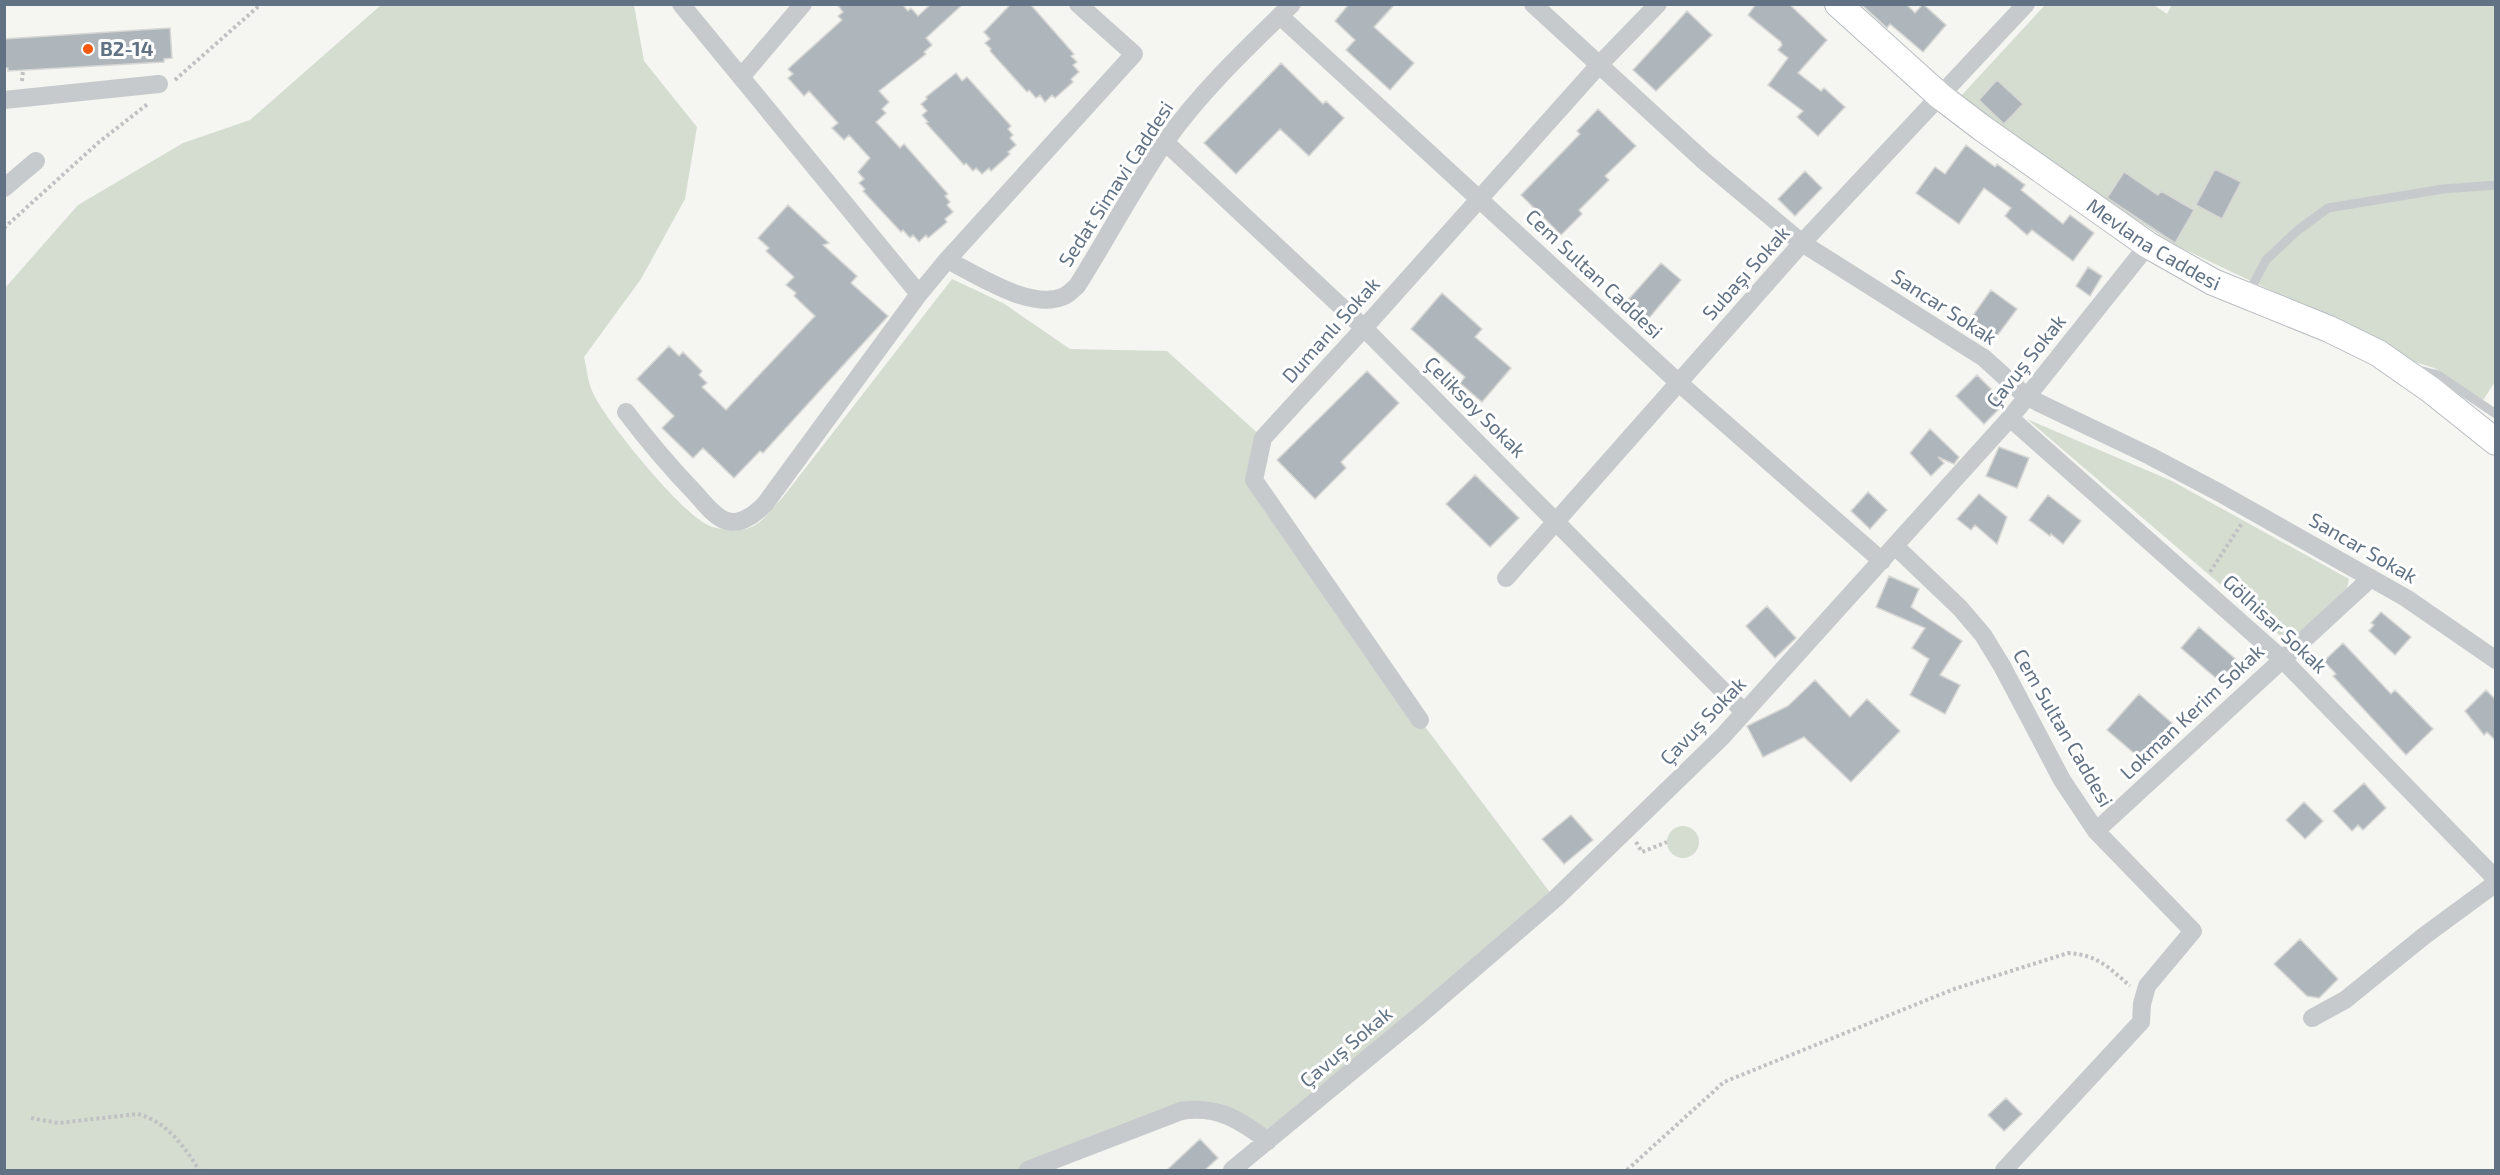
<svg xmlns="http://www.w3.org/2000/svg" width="2500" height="1175" font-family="'Exo 2',sans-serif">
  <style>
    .green { fill: #d5ddd1 }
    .building { fill: #aeb5bb; stroke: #d6d6d4; stroke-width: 1.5 }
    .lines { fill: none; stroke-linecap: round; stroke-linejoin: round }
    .secondary-casing { stroke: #b8bdc2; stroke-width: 28 }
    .path { stroke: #c0c1c3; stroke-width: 4; stroke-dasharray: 3 3; stroke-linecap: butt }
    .lane { stroke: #c7cacd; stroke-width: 9 }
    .street { stroke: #c7cacd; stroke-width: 18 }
    .secondary { stroke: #fff; stroke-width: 26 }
    .poi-dot { fill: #f45912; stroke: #fff; stroke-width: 2 }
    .labels { text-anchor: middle; stroke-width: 6; stroke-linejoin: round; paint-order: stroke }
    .poi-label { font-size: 20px; font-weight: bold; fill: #617285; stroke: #fff; text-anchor: start }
    .street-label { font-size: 20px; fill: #617285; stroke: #fff }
  </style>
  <rect width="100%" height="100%" fill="#f5f5f1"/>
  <path class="green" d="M 2172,4 L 2495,5 L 2495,382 L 2483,400 L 2434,368 L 2399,357 L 2374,339 L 2177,246 L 2056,168 L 1960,97 L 2045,5 L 2154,5 L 2167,14 Z
    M 381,5 L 634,5 L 644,61 L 697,127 L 685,199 L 641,279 L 584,357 C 587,369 588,383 593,393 C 605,420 682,514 708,525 C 718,530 738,532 749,528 C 763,523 773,507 783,497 L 952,279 L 1003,303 L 1070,349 L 1167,351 L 1263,438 L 1254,480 L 1420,720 L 1555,899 L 1268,1141 L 1210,1109 L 1028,1170 L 5,1170 L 5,288 L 78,205 L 183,143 L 250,120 Z
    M 2027,419 L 2172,481 L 2349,579 L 2347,588 L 2293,639 L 2283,638 Z
    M1667 842a16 16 0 1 1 32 0a16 16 0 1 1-32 0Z"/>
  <path class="building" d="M 837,4 L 902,4 L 908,11 L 911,8 L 918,16 L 931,4 L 963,4 L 926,38 L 932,45 L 924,52 L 926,54 L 879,91 L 889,102 L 882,109 L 886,113 L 876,122 L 900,148 L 904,144 L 948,194 L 945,196 L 950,202 L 947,205 L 953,212 L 945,219 L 947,222 L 928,238 L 926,235 L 919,242 L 913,235 L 910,238 L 903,230 L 901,232 L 863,191 L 865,189 L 859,183 L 864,179 L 858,172 L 870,158 L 849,135 L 844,140 L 832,128 L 838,123 L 809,91 L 804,96 L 788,78 L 793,74 L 788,69 L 842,20 L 838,16 L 843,12 Z
    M 1011,4 L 1030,4 L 1074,54 L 1071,56 L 1077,62 L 1073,65 L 1079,72 L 1071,79 L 1073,82 L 1055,98 L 1052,95 L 1045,102 L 1040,95 L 1036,98 L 1029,90 L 1027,92 L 990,51 L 991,49 L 985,43 L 990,39 L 984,32 Z
    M 1349,4 L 1395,4 L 1374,27 L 1414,63 L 1390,90 L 1346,50 L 1355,40 L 1335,21 Z
    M 1756,4 L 1789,4 L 1827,40 L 1798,73 L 1821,91 L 1824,88 L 1845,107 L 1818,136 L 1797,117 L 1803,111 L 1768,85 L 1788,58 L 1778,50 L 1782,45 L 1781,42 L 1748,15 Z
    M 1861,4 L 1906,4 L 1915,13 L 1923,4 L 1946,25 L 1923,52 L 1890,24 L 1887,28 Z
    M 1687,11 L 1712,35 L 1656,91 L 1633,70 Z
    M 170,28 L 172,58 L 164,59 L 164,62 L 8,71 L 8,68 L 4,68 L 4,39 Z
    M 1281,63 L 1323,104 L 1326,101 L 1344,118 L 1309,156 L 1280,129 L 1236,174 L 1204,143 Z
    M 956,73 L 962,81 L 967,77 L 1011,126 L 1008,129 L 1013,135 L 1010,138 L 1016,145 L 1008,152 L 1010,154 L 991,171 L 989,168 L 982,174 L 976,168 L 973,171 L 966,163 L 964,165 L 926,123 L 928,122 L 922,115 L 927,111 L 921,104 L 927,99 L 926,97 Z
    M 1997,80 L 2023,104 L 2004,124 L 1979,100 Z
    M 1598,109 L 1636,146 L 1605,176 L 1609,180 L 1579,210 L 1582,214 L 1561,235 L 1521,195 L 1580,134 L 1577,131 Z
    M 1966,145 L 1995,167 L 1997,164 L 2025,185 L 2021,190 L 2063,224 L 2070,215 L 2094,233 L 2073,261 L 2032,230 L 2027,235 L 2005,216 L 2011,208 L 1984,188 L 1959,224 L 1916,193 L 1935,167 L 1945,174 Z
    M 2215,169 L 2241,182 L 2222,219 L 2196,205 Z
    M 1805,171 L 1822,188 L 1795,216 L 1778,199 Z
    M 2124,172 L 2158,195 L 2161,191 L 2194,210 L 2175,243 L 2107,198 Z
    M 788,205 L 829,243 L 823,245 L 857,276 L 851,283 L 888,316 L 763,453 L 760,451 L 734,478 L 703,448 L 693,458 L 662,428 L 674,416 L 637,379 L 669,346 L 679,356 L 683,352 L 702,371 L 699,375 L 707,383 L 702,387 L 726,410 L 815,316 L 794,296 L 796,293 L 786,285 L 794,277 L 766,251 L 769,248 L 758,238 Z
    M 1661,263 L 1681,280 L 1649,318 L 1628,300 Z
    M 2088,267 L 2102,276 L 2090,296 L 2076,286 Z
    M 1991,290 L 2017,309 L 1994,340 L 1969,321 Z
    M 1442,293 L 1482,329 L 1475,337 L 1511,368 L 1482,402 L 1460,383 L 1465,377 L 1411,329 Z
    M 1367,371 L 1399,403 L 1341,462 L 1346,468 L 1315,499 L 1277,460 Z
    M 1977,375 L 2005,403 L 1984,424 L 1956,396 Z
    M 1930,429 L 1959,457 L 1954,464 L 1938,457 L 1944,463 L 1931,476 L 1910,453 Z
    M 1999,447 L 2029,458 L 2017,488 L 1986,476 Z
    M 1475,475 L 1519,518 L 1490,547 L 1446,504 Z
    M 1868,492 L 1887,510 L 1870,529 L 1851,511 Z
    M 1979,494 L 2007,517 L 1997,544 L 1975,525 L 1971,530 L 1957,519 Z
    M 2048,495 L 2081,521 L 2063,544 L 2051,534 L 2050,536 L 2029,520 Z
    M 1889,576 L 1919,589 L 1911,607 L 1962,641 L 1940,675 L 1960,685 L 1945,714 L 1910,695 L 1929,659 L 1912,648 L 1925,628 L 1876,607 Z
    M 1767,606 L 1796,638 L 1775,658 L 1746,626 Z
    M 2381,612 L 2411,637 L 2395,655 L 2369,631 L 2374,625 L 2371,623 Z
    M 2199,627 L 2240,663 L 2232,673 L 2234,675 L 2225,686 L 2181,648 Z
    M 2343,643 L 2391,694 L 2395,690 L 2433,729 L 2406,755 L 2333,676 L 2336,674 L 2324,661 Z
    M 1815,680 L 1850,717 L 1867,699 L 1900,731 L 1851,782 L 1804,737 L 1763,757 L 1747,726 L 1788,706 Z
    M 2486,690 L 2496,700 L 2496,741 L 2487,732 L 2484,735 L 2465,711 Z
    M 2139,694 L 2173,724 L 2142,760 L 2107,730 Z
    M 2364,783 L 2386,808 L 2363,830 L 2358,825 L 2352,831 L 2333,811 Z
    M 2304,802 L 2323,821 L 2305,839 L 2286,820 Z
    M 1571,815 L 1593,840 L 1564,864 L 1542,839 Z
    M 2300,939 L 2338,979 L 2319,998 L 2307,996 L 2274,964 Z
    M 2006,1098 L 2022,1114 L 2004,1131 L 1988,1115 Z
    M 1200,1139 L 1218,1158 L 1205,1170 L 1167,1170 Z"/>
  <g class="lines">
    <g class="secondary-casing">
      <g id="secondary">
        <path id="s1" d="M 1838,4 L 1940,96 L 1982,128 L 2148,245 L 2213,282 L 2329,329 L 2378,353 L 2431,390 L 2496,442"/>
      </g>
    </g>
    <path class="path" d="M 175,80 L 261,4
      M 22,81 L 23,70
      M 4,228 L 99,142 L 149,103
      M 2210,572 L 2242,523
      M 1636,842 L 1642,852 L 1667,842
      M 31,1118 L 58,1123 L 138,1114 C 167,1122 184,1146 199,1170
      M 1627,1170 L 1724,1082 L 1954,989 L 2068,953 C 2098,955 2108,967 2130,986"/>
    <path class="lane" d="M 2248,294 L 2266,260 L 2298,230 L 2328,208 L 2443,189 L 2496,185
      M 2415,369 L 2438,375 L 2496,414"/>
    <path class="street" d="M 681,4 L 919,294 L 947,260 L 1134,54 L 1078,4
      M 1533,4 L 1704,161 L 1802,243 L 1984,358 L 2027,397 L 2150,456 L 2220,493 L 2406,598 L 2496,660
      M 1280,16 L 1679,383 L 1882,561
      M 742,76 L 803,4
      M 4,100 L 159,84
      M 1165,142 L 1364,328 L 1744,712
      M 4,188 L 36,161
      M 947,260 C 976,274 1029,310 1062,297 C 1068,295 1072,290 1077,286 C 1107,239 1133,188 1165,142 C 1202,90 1247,48 1292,4
      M 626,412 C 648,441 671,468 696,494 C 704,503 713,515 724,520 C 739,527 755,514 765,504 L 919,294
      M 2010,418 L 2282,659 L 2496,879
      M 1895,546 L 1960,608 L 1983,635 L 2002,666 L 2062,780 L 2096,831 L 2193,931 L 2147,986 L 2142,1004 L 2141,1022 L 2004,1170
      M 1506,578 L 1802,243 L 2026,4
      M 1420,720 L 1254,480 L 1263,438 L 1364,328 L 1599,65 L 1658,4
      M 2096,831 L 2371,578
      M 2312,1018 L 2345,1000 L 2424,936 L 2496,883
      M 1028,1170 L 1181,1111 C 1217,1105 1240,1120 1268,1141
      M 1232,1170 L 1420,1015 L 1555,899 L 1722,737 L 2010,418 L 2148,245"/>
    <use href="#secondary" class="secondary"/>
  </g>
  <circle class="poi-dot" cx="88" cy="49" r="6"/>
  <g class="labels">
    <g class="poi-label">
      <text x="100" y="56">B2-14</text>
    </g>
    <g class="street-label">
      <text transform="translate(1116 184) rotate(-57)" y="7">Sedat Simavi Caddesi</text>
      <text dy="7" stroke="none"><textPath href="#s1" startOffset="398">Mevlana Caddesi</textPath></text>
      <text transform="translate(1746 273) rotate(-48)" y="7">Subaşı Sokak</text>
      <text transform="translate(1594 274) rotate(43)" y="7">Cem Sultan Caddesi</text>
      <text transform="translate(1944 307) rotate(33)" y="7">Sancar Sokak</text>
      <text transform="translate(1331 330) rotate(-48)" y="7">Dumanlı Sokak</text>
      <text transform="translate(2026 361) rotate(-51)" y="7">Çavuş Sokak</text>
      <text transform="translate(1475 407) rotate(45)" y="7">Çeliksoy Sokak</text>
      <text transform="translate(2363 548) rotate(30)" y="7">Sancar Sokak</text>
      <text transform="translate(2275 624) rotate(43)" y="7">Gölhisar Sokak</text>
      <text transform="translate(2192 712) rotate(-43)" y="7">Lokman Kerim Sokak</text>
      <text transform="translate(1703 721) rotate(-46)" y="7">Çavuş Sokak</text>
      <text transform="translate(2063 728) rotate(60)" y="7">Cem Sultan Caddesi</text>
      <text transform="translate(1346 1047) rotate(-40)" y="7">Çavuş Sokak</text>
    </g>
  </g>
  <rect width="2500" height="1175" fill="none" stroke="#617285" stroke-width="12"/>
</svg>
